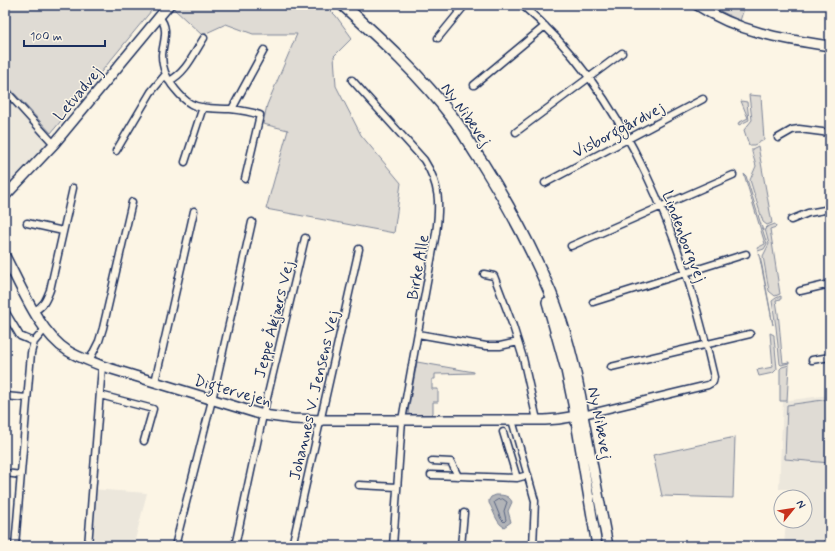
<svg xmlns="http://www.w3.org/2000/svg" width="835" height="551" font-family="Mynerve,sans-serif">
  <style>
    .built { fill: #ece7dc }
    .green { fill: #dfdbd4; stroke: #7d8599 }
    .water { fill: #b2b4b8; stroke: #767f94 }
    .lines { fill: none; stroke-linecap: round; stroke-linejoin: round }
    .shore { stroke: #576482; stroke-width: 1 }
    .street-casing { stroke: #1b2f5e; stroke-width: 9 }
    .secondary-casing { stroke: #1b2f5e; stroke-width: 12 }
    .highway-casing { stroke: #1b2f5e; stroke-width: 14 }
    .street { stroke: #fcf5e5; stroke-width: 6 }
    .secondary { stroke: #fcf5e5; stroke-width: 9 }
    .highway { stroke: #fcf5e5; stroke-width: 11 }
    .labels { text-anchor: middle; stroke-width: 3; stroke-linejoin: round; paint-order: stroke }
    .street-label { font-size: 16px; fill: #1b2f5e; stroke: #fcf5e5 }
  </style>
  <rect width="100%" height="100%" fill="#fcf5e5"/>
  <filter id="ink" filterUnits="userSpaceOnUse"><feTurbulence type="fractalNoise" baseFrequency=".025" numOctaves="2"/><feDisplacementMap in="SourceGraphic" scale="8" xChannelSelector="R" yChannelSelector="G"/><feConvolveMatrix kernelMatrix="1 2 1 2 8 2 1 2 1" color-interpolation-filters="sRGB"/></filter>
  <g filter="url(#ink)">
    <path class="built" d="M 5,92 L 54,145 L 5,188 Z
      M 830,395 L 830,546 L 784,546 L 786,521 L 805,521 L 805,497 L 787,497 L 788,489 L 779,489 L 783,401 Z
      M 91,489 L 147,493 L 134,544 L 140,546 L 86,546 Z"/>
    <path class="green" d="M 5,5 L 156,5 L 51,133 L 5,83 Z
      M 177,5 L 325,5 L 336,16 L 352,38 L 334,56 L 336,86 L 361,135 L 401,183 L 394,233 L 266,209 L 288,130 L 263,124 L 267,105 L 297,34 L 253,34 L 226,24 L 202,35 L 174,9 Z
      M 709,5 L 745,5 L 740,21 Z
      M 749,95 L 761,96 L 764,140 L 754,145 L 749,145 L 744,130 L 752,120 Z
      M 741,101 L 747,102 L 749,120 L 739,125 L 738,123 L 748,118 Z
      M 758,146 L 772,223 L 767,225 L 763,222 L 750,180 L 756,166 L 752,152 L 752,149 Z
      M 744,174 L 746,176 L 767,244 L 764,249 L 758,251 L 757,248 L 765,244 Z
      M 775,224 L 776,227 L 770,229 L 780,294 L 775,296 L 769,291 L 763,256 L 769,244 L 765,229 L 767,227 Z
      M 758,253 L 760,255 L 773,325 L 760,259 Z
      M 781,296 L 781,299 L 776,300 C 780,321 780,342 783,363 L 789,362 L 789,363 L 781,365 L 780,364 L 776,327 L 772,301 L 776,298 Z
      M 770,333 L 774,335 L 774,337 L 777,369 L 773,373 L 759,376 L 757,370 L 773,367 Z
      M 417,362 L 474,372 L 474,373 L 435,374 L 435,379 L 432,379 L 432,389 L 438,389 L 438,402 L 433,402 L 433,413 L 431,415 L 410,415 L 408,412 Z
      M 789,365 L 787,401 L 780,401 L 780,369 L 782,367 Z
      M 830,399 L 830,463 L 785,459 L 787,405 Z
      M 735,437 L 733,498 L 662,496 L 653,455 Z"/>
    <path class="water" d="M 496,495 C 502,495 509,495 512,502 L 508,511 L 511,522 L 504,527 C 496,523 494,511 489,503 L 489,500 L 491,497 Z"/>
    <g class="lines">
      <path class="shore" d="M 503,499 L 507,502 L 504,511 L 506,520 L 504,522 L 501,519 L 494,502 L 497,500 Z"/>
      <g class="street-casing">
        <path id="street" d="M 522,5 C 627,93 685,246 714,377 L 713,382 L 708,385 L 583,415
          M 159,17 C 170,28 163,42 162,55 C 162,67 167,80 175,89 C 179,94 185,101 191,104 C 202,110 218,108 230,109 C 240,110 251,112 260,115 L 245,179
          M 438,38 L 465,5
          M 352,80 L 424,160 C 440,185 440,204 436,233 L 402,420 L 393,546
          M 169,81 C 186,73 194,53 204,38
          M 474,85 L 545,26
          M 5,90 L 54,144
          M 232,109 L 264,50
          M 516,132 L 622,53
          M 778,138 L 792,130 L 799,129 L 830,133
          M 116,151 L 151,92 L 166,74
          M 185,162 L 203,107
          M 545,183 L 703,99
          M 791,220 L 808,213 L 830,209
          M 27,223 L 63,231
          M 571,246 L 733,175
          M 484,274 L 494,276 L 513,326 L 523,358 L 537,420
          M 800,291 L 830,284
          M 593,302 L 746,254
          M 5,311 L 20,336 L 34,342
          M 34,311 C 44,306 46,300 50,290 L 73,188
          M 418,334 L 486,346 L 500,346 L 518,342
          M 812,360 L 830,357
          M 89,361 L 99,341 L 103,328 L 132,202
          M 611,367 L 750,334
          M 155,382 L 194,211
          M 100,395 L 153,409 L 144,441
          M 5,396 L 27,398
          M 512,420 L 535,501 L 533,546
          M 503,432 L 517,478
          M 432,461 L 451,462 L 458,476
          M 5,473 L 21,475
          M 431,475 L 517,478 L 528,475
          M 359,485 L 397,487
          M 15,546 L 31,353 L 34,342 L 45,329
          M 88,546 L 102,366
          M 175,546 L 212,400 L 252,222
          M 235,546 L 263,415 L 305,238
          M 292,546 L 359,249
          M 461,546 L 464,513"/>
      </g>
      <g class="secondary-casing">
        <path id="secondary" d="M 697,5 C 738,32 782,39 830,46
          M 5,196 L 54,144 L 169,5
          M 5,256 C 21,286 39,333 68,351 C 79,358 91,361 102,366 L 263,415 L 293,419 L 321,420 L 545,420 L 558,419 L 583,415 L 608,546
          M 547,302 L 566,370 L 573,404 L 597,546"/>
      </g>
      <g class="highway-casing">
        <path id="highway" d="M 343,5 C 382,40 421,76 453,118 C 463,131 471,147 481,161 C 507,202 531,247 550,292 C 566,330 576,373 583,415"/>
      </g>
      <use href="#street" class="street"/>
      <use href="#secondary" class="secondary"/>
      <use href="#highway" class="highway"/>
    </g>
  </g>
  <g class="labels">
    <g class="street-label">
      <text transform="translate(77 93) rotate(-50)" y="6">Letvadvej</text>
      <text transform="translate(467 114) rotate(54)" y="6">Ny Nibevej</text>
      <text transform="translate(618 129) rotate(-28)" y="6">Visborggårdvej</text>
      <text transform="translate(685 236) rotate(69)" y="6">Lindenborgvej</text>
      <text transform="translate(417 267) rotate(-80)" y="6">Birke Alle</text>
      <text transform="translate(273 319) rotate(-76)" y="6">Jeppe Åkjærs Vej</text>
      <text transform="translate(233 390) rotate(16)" y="6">Digtervejen</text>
      <text transform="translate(313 395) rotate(-77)" y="6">Johannes V. Jensens Vej</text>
      <text transform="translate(601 423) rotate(79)" y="6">Ny Nibevej</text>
    </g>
  </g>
  <rect width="835" height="551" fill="none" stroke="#fcf5e5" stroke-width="20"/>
  <rect x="10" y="10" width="815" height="531" fill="none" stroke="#1b2f5e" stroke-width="1.5" filter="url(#ink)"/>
  <g transform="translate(793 509) rotate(60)"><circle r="19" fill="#fcf5e5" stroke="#a2a6af"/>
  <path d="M0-3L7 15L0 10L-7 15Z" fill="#c8321e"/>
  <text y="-6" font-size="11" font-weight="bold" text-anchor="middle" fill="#1b2f5e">N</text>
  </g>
  <path d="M24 40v6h81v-6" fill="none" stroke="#1b2f5e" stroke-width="2"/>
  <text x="30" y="40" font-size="12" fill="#1b2f5e" stroke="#fcf5e5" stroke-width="3" paint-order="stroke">100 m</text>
</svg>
